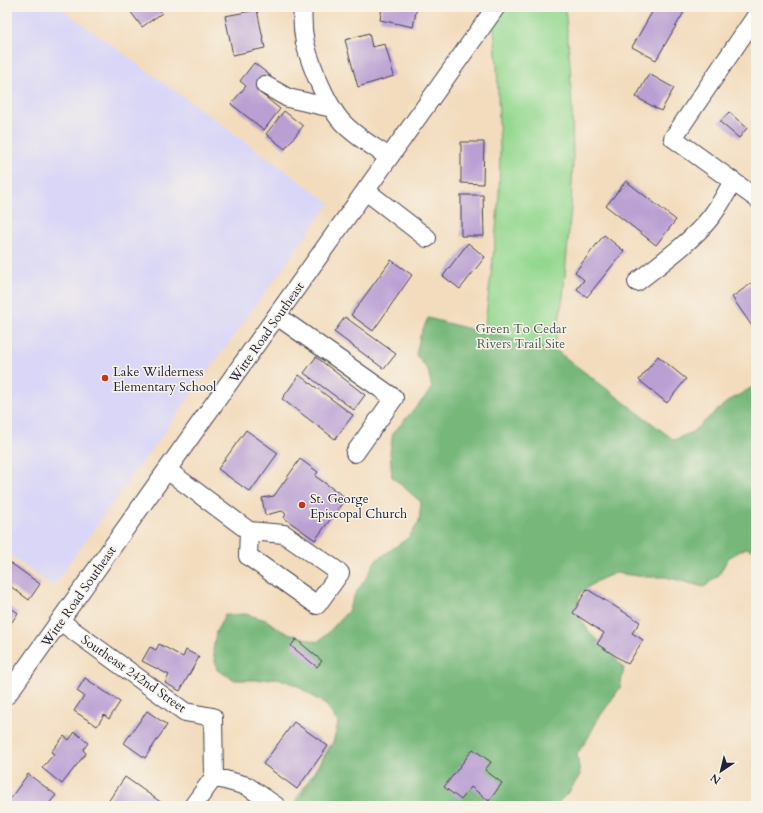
<svg xmlns="http://www.w3.org/2000/svg" width="763" height="813" font-family="Cardo,serif">
  <style>
    .built { fill: #d9d6f7 }
    .green { fill: #94d890; stroke: #5b7d66 }
    .forest { fill: #77b87a; stroke: #4c6d5a }
    .building { fill: #ba9fd3 }
    .lines { fill: none; stroke-linecap: round; stroke-linejoin: round }
    .minor-casing { stroke: #413e4e; stroke-width: 20 }
    .minor { stroke: #fff; stroke-width: 18 }
    .poi-dot { fill: #c8321e; stroke: #f7f3e8; stroke-width: 1.5 }
    .labels { text-anchor: middle; stroke-width: 3; stroke-linejoin: round; paint-order: stroke }
    .park-label { font-size: 13px; fill: #445954; stroke: #f7f3e8 }
    .street-label { font-size: 13px; fill: #22223b; stroke: #f7f3e8 }
    .poi-label { font-size: 13px; fill: #22223b; stroke: #f7f3e8; text-anchor: start }
  </style>
  <rect width="100%" height="100%" fill="#f7f3e8"/>
  <filter id="ink" filterUnits="userSpaceOnUse"><feTurbulence type="fractalNoise" baseFrequency=".025" numOctaves="2"/><feDisplacementMap in="SourceGraphic" scale="8" xChannelSelector="R" yChannelSelector="G"/><feConvolveMatrix kernelMatrix="1 2 1 2 8 2 1 2 1" color-interpolation-filters="sRGB"/></filter>
  <filter id="wash" filterUnits="userSpaceOnUse"><feTurbulence type="fractalNoise" baseFrequency=".012" numOctaves="4" result="noise"/><feDisplacementMap in="SourceGraphic" scale="16" xChannelSelector="R" yChannelSelector="G"/><feGaussianBlur stdDeviation="0.9" result="paint"/><feColorMatrix in="noise" values="0 0 0 0 0 0 0 0 0 0 0 0 0 0 0 0 0 1.4 0 .05"/><feComposite in="paint" operator="in"/></filter>
  <g filter="url(#wash)">
    <rect width="100%" height="100%" fill="#f3dcbd"/>
    <path class="built" d="M 7,7 L 59,7 L 330,203 L 53,586 L 7,553 Z"/>
    <path class="green" d="M 492,7 L 565,7 L 570,65 L 572,112 L 573,160 L 571,207 L 563,297 L 548,387 L 380,806 L 292,806 L 333,742 L 356,703 L 484,332 L 495,242 L 499,195 L 500,151 L 497,64 Z"/>
    <path class="forest" d="M 428,318 L 558,352 L 674,440 L 692,432 L 727,402 L 756,385 L 756,551 L 746,548 L 728,558 L 719,575 L 704,587 L 666,577 L 646,577 L 615,573 L 597,581 L 580,593 L 576,612 L 588,630 L 624,668 L 620,688 L 598,719 L 588,738 L 577,754 L 580,775 L 569,792 L 555,806 L 295,806 L 333,743 L 338,723 L 327,706 L 296,685 L 277,678 L 258,680 L 235,680 L 217,670 L 213,651 L 216,632 L 225,615 L 246,614 L 266,620 L 282,631 L 317,642 L 326,635 L 348,611 L 355,594 L 367,577 L 375,561 L 408,538 L 419,522 L 421,502 L 392,477 L 390,452 L 393,433 L 432,389 L 428,370 L 416,355 L 420,336 Z"/>
    <g id="blocks">
      <path class="building" d="M 127,7 L 157,7 L 162,13 L 142,27 Z
        M 382,7 L 417,7 L 413,27 L 380,20 Z
        M 655,7 L 687,7 L 656,60 L 632,47 Z
        M 257,10 L 265,48 L 233,55 L 225,16 Z
        M 369,33 L 372,47 L 385,44 L 394,76 L 358,87 L 345,40 Z
        M 254,63 L 271,76 L 259,92 L 280,109 L 264,130 L 231,104 L 246,86 L 240,81 Z
        M 649,74 L 674,88 L 661,111 L 636,97 Z
        M 284,111 L 303,126 L 285,149 L 266,134 Z
        M 729,112 L 747,128 L 739,138 L 720,122 Z
        M 461,142 L 484,142 L 483,184 L 461,183 Z
        M 626,181 L 676,220 L 656,245 L 606,206 Z
        M 461,195 L 483,195 L 484,236 L 461,236 Z
        M 604,235 L 624,251 L 587,297 L 577,289 L 584,280 L 575,272 Z
        M 468,243 L 485,257 L 460,289 L 443,276 Z
        M 391,260 L 412,275 L 373,331 L 351,315 Z
        M 752,283 L 756,289 L 756,332 L 732,297 Z
        M 345,317 L 396,354 L 384,369 L 334,332 Z
        M 658,356 L 686,379 L 667,403 L 639,380 Z
        M 316,357 L 365,395 L 354,410 L 304,373 Z
        M 299,375 L 353,415 L 335,439 L 282,399 Z
        M 246,430 L 278,453 L 250,492 L 218,469 Z
        M 300,459 L 318,472 L 315,476 L 346,498 L 315,540 L 284,518 L 286,514 L 282,511 L 265,515 L 262,498 L 274,496 Z
        M 8,561 L 40,584 L 29,600 L 10,586 L 7,591 L 7,562 Z
        M 587,589 L 640,622 L 632,633 L 643,640 L 628,664 L 597,644 L 604,633 L 573,613 Z
        M 7,605 L 18,613 L 7,629 Z
        M 296,639 L 322,661 L 317,667 L 291,646 Z
        M 159,644 L 183,657 L 186,650 L 199,657 L 180,691 L 165,683 L 169,675 L 142,661 L 150,647 L 156,650 Z
        M 85,678 L 120,702 L 109,719 L 104,715 L 97,726 L 74,711 L 84,696 L 77,691 Z
        M 147,711 L 167,725 L 145,758 L 124,743 Z
        M 294,722 L 328,746 L 297,789 L 263,764 Z
        M 75,732 L 88,743 L 83,750 L 86,753 L 62,784 L 42,768 L 54,754 L 51,752 L 64,736 L 69,740 Z
        M 473,749 L 491,762 L 485,770 L 502,783 L 489,801 L 471,787 L 461,800 L 444,787 Z
        M 28,774 L 56,795 L 47,806 L 11,806 L 7,803 Z
        M 125,777 L 162,803 L 160,806 L 105,806 Z"/>
    </g>
  </g>
  <g filter="url(#ink)">
    <use href="#blocks" fill-opacity="0" stroke="#413e4e" stroke-width="1"/>
    <g class="lines">
      <g class="minor-casing">
        <path id="minor" d="M 303,7 C 302,18 303,33 305,43 C 311,66 328,109 345,125 C 358,138 374,147 389,157
          M 756,16 L 673,138 L 756,198
          M 265,85 L 288,98 L 332,108
          M 366,191 L 427,238
          M 637,282 C 661,263 691,242 710,218 C 719,207 726,194 733,181
          M 277,316 L 394,398 L 355,453
          M 167,470 L 249,531 L 248,556 L 317,605 L 340,573 L 284,534 L 249,531
          M 60,621 L 185,712 L 213,717 L 214,777 L 193,806
          M 7,695 L 496,7
          M 214,777 L 247,786 L 276,806"/>
      </g>
      <use href="#minor" class="minor"/>
    </g>
  </g>
  <g class="poi-dot">
    <circle cx="105" cy="378" r="4"/>
    <circle cx="302" cy="505" r="4"/>
  </g>
  <g class="labels">
    <g class="park-label">
      <text x="521" y="333">Green To Cedar<tspan x="521" dy="15">Rivers Trail Site</tspan></text>
    </g>
    <g class="street-label">
      <text transform="translate(266 332) rotate(-55)" y="5">Witte Road Southeast</text>
      <text transform="translate(78 596) rotate(-55)" y="5">Witte Road Southeast</text>
      <text transform="translate(134 673) rotate(35)" y="5">Southeast 242nd Street</text>
    </g>
    <g class="poi-label">
      <text x="113" y="376">Lake Wilderness<tspan x="113" dy="15">Elementary School</tspan></text>
      <text x="310" y="503">St. George<tspan x="310" dy="15">Episcopal Church</tspan></text>
    </g>
  </g>
  <rect width="763" height="813" fill="none" stroke="#f7f3e8" stroke-width="24"/>
  <g transform="translate(721 771) rotate(215)" stroke="#f7f3e8" stroke-width="3" paint-order="stroke">
  <path d="M0-3L7 15L0 10L-7 15Z" fill="#22223b"/>
  <text y="-6" font-size="11" font-weight="bold" text-anchor="middle" fill="#22223b">N</text>
  </g>
</svg>
